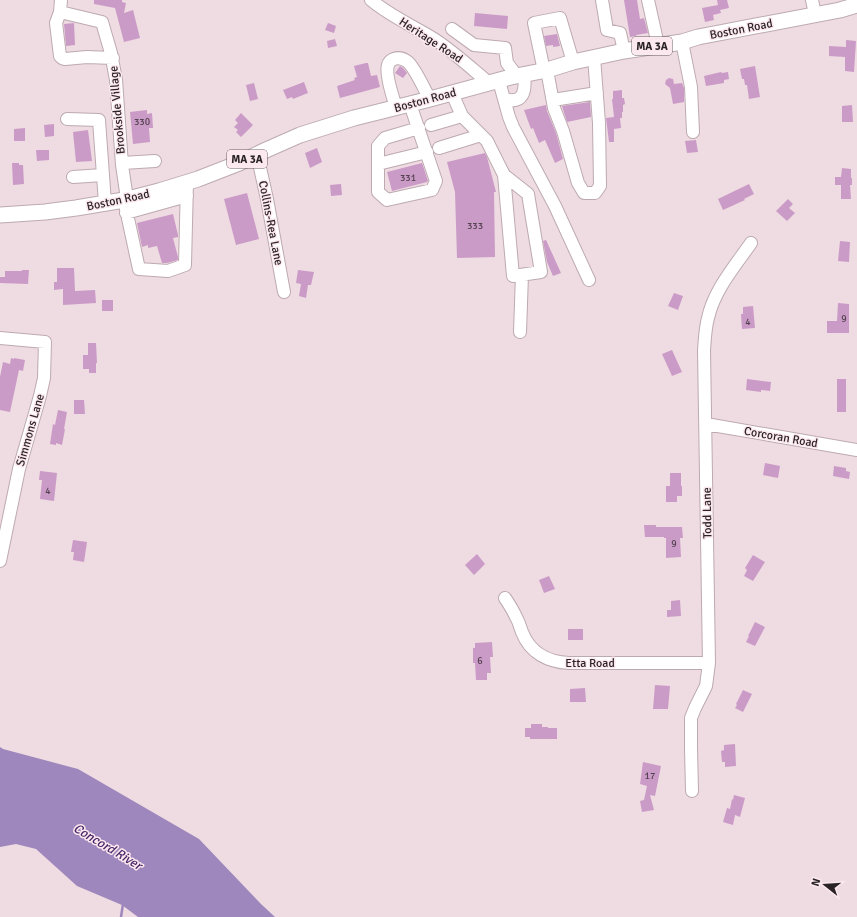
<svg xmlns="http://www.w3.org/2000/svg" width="857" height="917" font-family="Signika,sans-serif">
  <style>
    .water { fill: #9e87bc }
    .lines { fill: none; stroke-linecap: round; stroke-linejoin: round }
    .stream { stroke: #9e87bc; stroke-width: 2.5 }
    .building { fill: #cb9bc7 }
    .minor-casing { stroke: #bdaab1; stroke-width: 14 }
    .major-casing { stroke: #bdaab1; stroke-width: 17 }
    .minor { stroke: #fff; stroke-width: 12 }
    .major { stroke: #fff; stroke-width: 15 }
    .labels { text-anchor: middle; stroke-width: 3; stroke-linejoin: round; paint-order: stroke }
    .number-label { font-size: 10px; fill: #53424f }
    .shield { fill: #fce8ef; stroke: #6a5f63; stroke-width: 1 }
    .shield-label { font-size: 11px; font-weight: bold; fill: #2b2427 }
    .street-label { font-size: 12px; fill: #2b2427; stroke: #fce8ef }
    .water-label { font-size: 13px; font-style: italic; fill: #482869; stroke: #fce8ef }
  </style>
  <rect width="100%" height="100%" fill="#efdbe2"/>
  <path class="water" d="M 0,747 L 3,749 L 78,769 L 199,839 L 261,904 L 275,917 L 138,917 L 122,905 L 77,886 L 36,849 L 16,844 L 0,847 Z"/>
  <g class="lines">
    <path class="stream" d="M 121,917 L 123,904"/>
  </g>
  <path class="building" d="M 94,0 L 122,0 L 122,2 L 126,3 L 124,13 L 133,10 L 140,38 L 124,42 L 115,8 L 94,4 Z
    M 624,0 L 637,0 L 640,19 L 644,18 L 648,33 L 636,35 L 636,36 L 630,37 Z
    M 717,0 L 727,0 L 729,8 L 720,10 L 721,13 L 713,15 L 714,20 L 705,22 L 702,8 L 718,5 Z
    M 475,13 L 508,16 L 507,29 L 474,26 Z
    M 74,23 L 75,45 L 66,46 L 64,24 Z
    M 328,23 L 336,26 L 334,33 L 325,30 Z
    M 557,34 L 560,46 L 553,47 L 553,45 L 546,46 L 544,36 Z
    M 335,39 L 337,46 L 328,48 L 327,41 Z
    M 846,40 L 856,41 L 854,72 L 845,71 L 845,57 L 829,56 L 829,46 L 846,47 Z
    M 366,63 L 368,63 L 371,76 L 377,75 L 380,87 L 340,98 L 337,86 L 355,80 L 354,78 L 357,77 L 354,66 Z
    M 400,66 L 403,68 L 407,73 L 403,78 L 395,73 Z
    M 755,66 L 760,97 L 749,99 L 747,85 L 745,85 L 744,79 L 742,79 L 740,69 Z
    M 721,72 L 722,73 L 728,72 L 729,79 L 724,80 L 724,83 L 706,86 L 704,76 Z
    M 669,78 L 673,79 L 674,84 L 682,83 L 684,88 L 684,102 L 673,104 L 670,88 L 665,84 L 666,80 Z
    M 304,82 L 308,93 L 293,99 L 292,97 L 287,99 L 283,90 Z
    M 254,83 L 258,99 L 250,101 L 246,85 Z
    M 622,90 L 622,98 L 624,98 L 625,104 L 623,105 L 623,112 L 622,112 L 622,118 L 620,118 L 621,128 L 614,129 L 614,142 L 609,142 L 606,118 L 614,117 L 612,99 L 613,99 L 613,91 Z
    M 590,102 L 591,117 L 567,122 L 562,106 Z
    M 546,105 L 547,111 L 556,133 L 563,159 L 555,163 L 545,140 L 539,143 L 533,128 L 531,129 L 524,110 Z
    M 852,105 L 853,122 L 842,122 L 842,106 Z
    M 147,110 L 147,114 L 152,113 L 153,128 L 149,128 L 150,142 L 133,144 L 130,112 Z
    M 241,113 L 253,125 L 241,137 L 236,132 L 238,130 L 234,127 L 238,123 L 235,120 Z
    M 54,124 L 54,136 L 45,137 L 44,125 Z
    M 25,128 L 25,141 L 14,141 L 14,129 Z
    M 88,130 L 92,161 L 76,162 L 73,132 Z
    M 696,140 L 698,152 L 687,153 L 685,141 Z
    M 317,148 L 322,162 L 310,168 L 305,153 Z
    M 36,150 L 49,150 L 49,160 L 37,161 Z
    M 485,153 L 487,157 L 496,192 L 494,192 L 495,257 L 457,258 L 455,192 L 447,162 Z
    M 12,163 L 19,163 L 19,165 L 23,165 L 24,184 L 13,185 Z
    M 422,163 L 428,181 L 427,182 L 392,191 L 387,172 Z
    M 842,168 L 851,169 L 851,178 L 852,178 L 852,185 L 850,185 L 851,199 L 841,199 L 841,185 L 835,185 L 835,177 L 841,177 Z
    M 341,184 L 342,195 L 331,196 L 330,185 Z
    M 749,184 L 754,194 L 744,199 L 745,200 L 723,210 L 718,199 Z
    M 247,193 L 259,239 L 236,245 L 224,199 Z
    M 788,199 L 793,204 L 789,208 L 795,213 L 787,221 L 776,211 Z
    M 173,214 L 178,235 L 178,237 L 173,238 L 178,257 L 178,260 L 167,263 L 162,263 L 157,246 L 148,248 L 148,245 L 142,247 L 137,223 Z
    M 546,240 L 561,273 L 553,276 L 547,262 L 543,241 Z
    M 840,241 L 850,242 L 849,262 L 838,261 Z
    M 57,268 L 74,268 L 75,291 L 95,290 L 96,303 L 63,305 L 63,289 L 54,290 L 54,282 L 57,282 Z
    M 22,270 L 29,270 L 28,284 L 0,283 L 0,277 L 5,277 L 5,271 L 22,271 Z
    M 298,270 L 314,272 L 311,285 L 308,285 L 306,298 L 299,296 L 301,284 L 296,283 Z
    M 674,293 L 683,296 L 678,310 L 668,306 Z
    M 102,300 L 113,300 L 113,311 L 102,311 Z
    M 838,303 L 849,304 L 849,333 L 827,333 L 827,321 L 837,321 Z
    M 753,306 L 755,328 L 742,329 L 741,314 L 743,314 L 743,307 Z
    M 88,343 L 96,343 L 97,363 L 96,363 L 96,373 L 89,373 L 89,369 L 83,369 L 83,355 L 88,355 Z
    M 672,350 L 682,372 L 672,376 L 662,354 Z
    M 11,358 L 14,359 L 14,358 L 25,360 L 23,371 L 19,370 L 10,412 L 0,410 L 0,377 L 3,362 L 10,364 Z
    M 747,379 L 771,382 L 770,391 L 761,390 L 761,392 L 746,390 Z
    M 837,379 L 846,379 L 846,412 L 837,412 Z
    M 74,400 L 84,400 L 85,414 L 74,414 Z
    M 58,410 L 67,412 L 64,429 L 65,429 L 62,445 L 56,443 L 56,445 L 50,444 L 53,424 L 55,425 Z
    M 765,463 L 780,466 L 778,478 L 763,475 Z
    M 834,466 L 846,468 L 846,471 L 850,472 L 849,479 L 833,476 Z
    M 40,471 L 57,473 L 54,501 L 40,499 L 42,480 L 39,480 Z
    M 670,473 L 681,473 L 681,486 L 682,486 L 682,496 L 677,496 L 677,502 L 666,502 L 666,486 L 670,486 Z
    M 644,525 L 656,525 L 656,527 L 682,527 L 683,538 L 680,538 L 681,557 L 666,558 L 666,538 L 664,538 L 664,537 L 645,537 Z
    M 73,540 L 87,542 L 84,562 L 73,560 L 74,552 L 71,552 Z
    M 477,554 L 485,564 L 474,575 L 465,565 Z
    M 753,555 L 765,562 L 753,581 L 744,576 L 747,570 L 745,568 Z
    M 549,576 L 555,589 L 544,593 L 539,580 Z
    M 680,600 L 681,616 L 667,617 L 667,610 L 671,610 L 671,601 Z
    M 755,622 L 765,627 L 755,646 L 746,642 L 749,636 L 748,636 Z
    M 568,629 L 583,629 L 583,640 L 568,640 Z
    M 492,642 L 493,657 L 490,657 L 491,673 L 487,673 L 487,680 L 476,680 L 475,663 L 473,663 L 473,648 L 475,648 L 475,643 Z
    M 655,685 L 670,686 L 668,709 L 653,709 Z
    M 585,688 L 586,702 L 570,702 L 570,689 Z
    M 743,690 L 752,694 L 743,712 L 735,708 L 737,705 L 736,704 Z
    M 531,724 L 542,724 L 542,727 L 548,727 L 548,728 L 557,728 L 557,739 L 530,739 L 530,737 L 525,737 L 525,728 L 531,728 Z
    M 735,744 L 736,766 L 725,767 L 725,762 L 722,762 L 721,751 L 724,750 L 724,745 Z
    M 643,762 L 661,766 L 655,796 L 650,795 L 654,810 L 642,812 L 640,801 L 644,800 L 647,786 L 640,784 Z
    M 734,795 L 745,798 L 740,817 L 735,815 L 733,825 L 723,822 L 727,808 L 730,809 L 732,799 L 733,800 Z"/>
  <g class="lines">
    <g class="minor-casing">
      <path id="minor" d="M 61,0 L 60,12 L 102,22 L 111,53 L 116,80 L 122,165 L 127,199
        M 371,0 C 390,16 413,26 434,39 C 454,52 471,68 489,83
        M 602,0 L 607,30 L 620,33 L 624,51
        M 648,0 L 658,45
        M 812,0 L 815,14
        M 60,12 L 56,23 L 60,56 L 62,58 L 65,59 L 87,57 L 113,58
        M 452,29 L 474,45 L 505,48 L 507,63 L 517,76
        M 682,42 L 691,87 L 693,132
        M 547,70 L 554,108 L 563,131 L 578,183 L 584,193 L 595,193 L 600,186 L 599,123 L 594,57
        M 544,71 L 534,23 L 560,18 L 573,62
        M 499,81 L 509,117 L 513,127 L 555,206 L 589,280
        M 452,93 L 462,116 L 487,141 L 504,175 L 513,276 L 541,272 L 528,194 L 504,175
        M 504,99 C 524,105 526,90 524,75
        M 553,100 L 597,93
        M 410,104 L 436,181 L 432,190 L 387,200 L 378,192 L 378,146 L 385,138 L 419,128
        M 396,107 C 393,98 385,74 388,65 C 389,62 391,60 394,59 C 399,57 404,59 408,62 C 416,70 424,89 430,99
        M 67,119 L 99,120 L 105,203
        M 431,125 L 462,116
        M 439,148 L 481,135
        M 257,154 L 267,199 L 284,292
        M 122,163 L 155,161
        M 378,164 L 427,152
        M 73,177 L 103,175
        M 124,200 L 139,269 L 168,271 L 185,265 L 187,182
        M 126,213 L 187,196
        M 520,332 L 522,275
        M 0,338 L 45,342 L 44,378 L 40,396 L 19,469 L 0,561
        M 706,424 L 857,450
        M 505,598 C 509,604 513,610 516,617 C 519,622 520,627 522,632 C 530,653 548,662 569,663 L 709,663
        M 692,791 L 691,748 L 691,718 L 695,708 L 706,686 L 709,663 L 704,350 C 705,339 705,329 708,318 C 714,290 735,266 751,243"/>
    </g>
    <g class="major-casing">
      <path id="major" d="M 0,215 L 45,212 L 76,208 L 124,200 L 159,191 L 198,179 L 239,163 L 266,150 L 300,135 L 354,118 L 430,99 L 511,77 L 547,70 L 573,62 L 624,51 L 682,42 L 698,37 L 840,10 L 857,5"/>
    </g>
    <use href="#minor" class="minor"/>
    <use href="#major" class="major"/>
  </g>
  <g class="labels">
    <g class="number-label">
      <text x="142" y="125">330</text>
      <text x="408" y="181">331</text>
      <text x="475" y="229">333</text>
      <text x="844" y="322">9</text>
      <text x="748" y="325">4</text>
      <text x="48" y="494">4</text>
      <text x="674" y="547">9</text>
      <text x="480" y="664">6</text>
      <text x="650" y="779">17</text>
    </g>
    <g class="shield">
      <rect x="632" y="37" width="40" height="18" rx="3"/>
      <rect x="227" y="150" width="40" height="18" rx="3"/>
    </g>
    <g class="shield-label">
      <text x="652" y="50">MA 3A</text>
      <text x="247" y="163">MA 3A</text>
    </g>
    <g class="street-label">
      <text transform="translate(741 29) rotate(-11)" y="4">Boston Road</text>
      <text transform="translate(431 40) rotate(33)" y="4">Heritage Road</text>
      <text transform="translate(425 100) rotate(-15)" y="4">Boston Road</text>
      <text transform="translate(117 110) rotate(-95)" y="4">Brookside Village</text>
      <text transform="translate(118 200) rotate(-12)" y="4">Boston Road</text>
      <text transform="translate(271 223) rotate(79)" y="4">Collins-Rea Lane</text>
      <text transform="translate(30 430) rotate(-74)" y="4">Simmons Lane</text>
      <text transform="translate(781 437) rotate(10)" y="4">Corcoran Road</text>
      <text transform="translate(707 513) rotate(-91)" y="4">Todd Lane</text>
      <text x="590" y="667">Etta Road</text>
    </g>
    <g class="water-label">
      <text transform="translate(108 846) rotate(31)" y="5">Concord River</text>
    </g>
  </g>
  <g transform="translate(825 885) rotate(287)" stroke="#fce8ef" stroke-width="3" paint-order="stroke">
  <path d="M0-3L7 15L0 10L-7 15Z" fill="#2b2427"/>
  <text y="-6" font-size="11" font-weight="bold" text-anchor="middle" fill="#2b2427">N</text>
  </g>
</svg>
